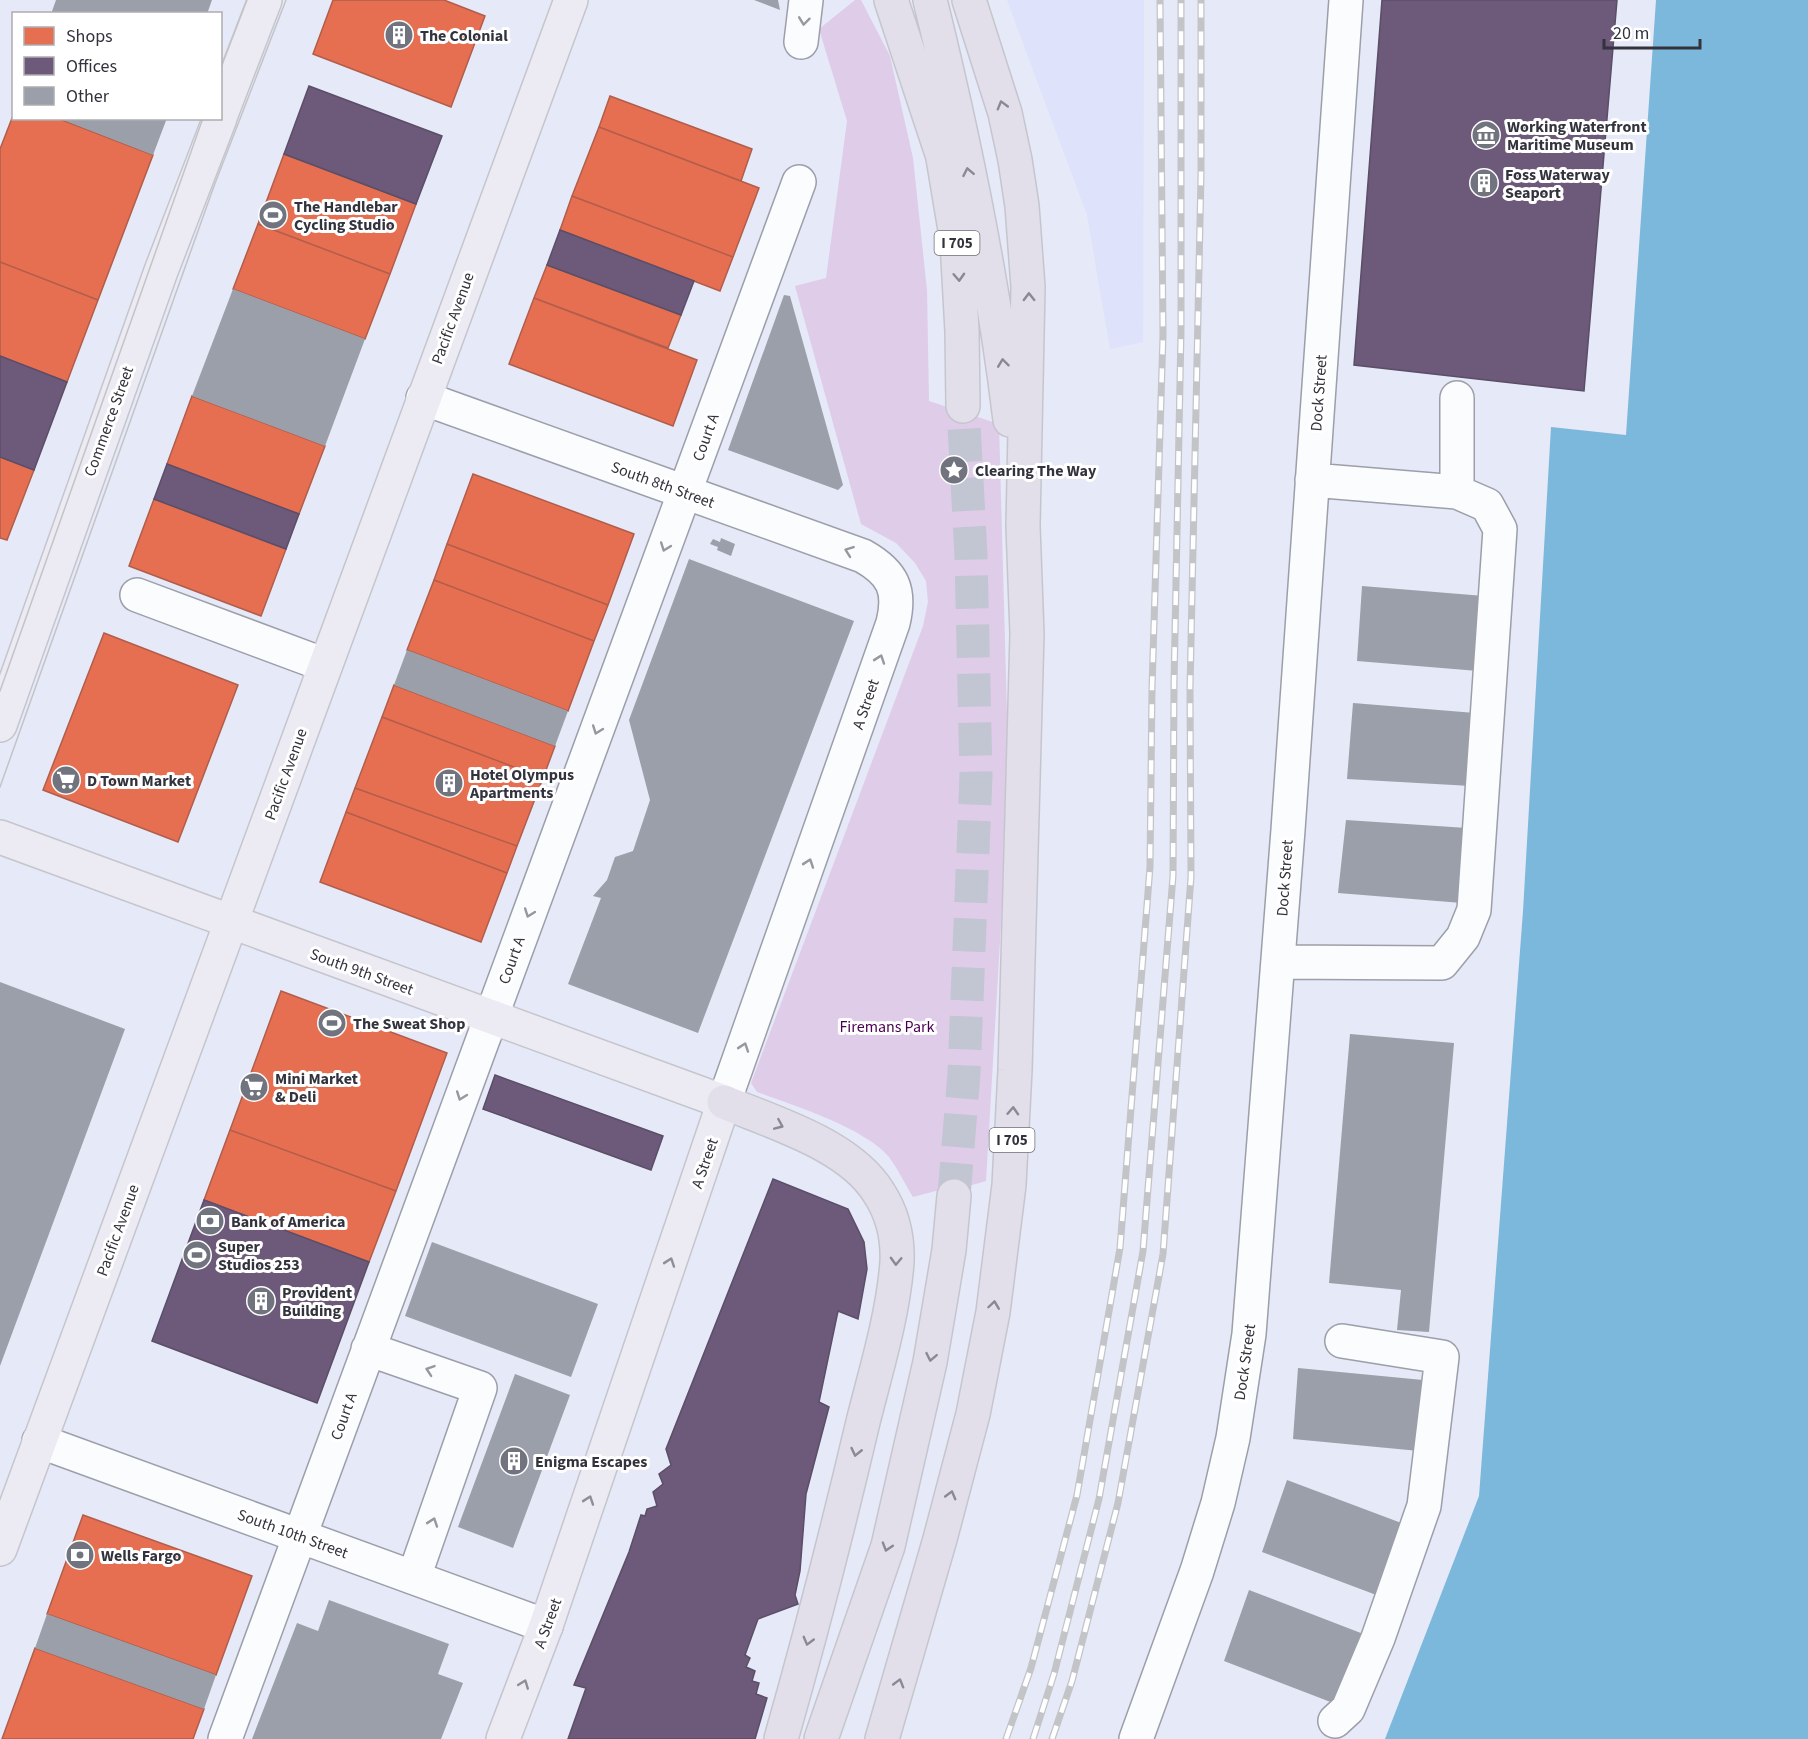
<svg xmlns="http://www.w3.org/2000/svg" width="1808" height="1739" font-family="'Source Sans 3',sans-serif">
  <style>
    .built { fill: #dee2fa }
    .green { fill: #dfcce9 }
    .water { fill: #7cb8db }
    .shops { fill: #e76f51; stroke: #b15d4b; stroke-width: 1.5 }
    .offices { fill: #6d597a; stroke: #5b4e68; stroke-width: 1.5 }
    .building { fill: #9b9fa9 }
    .lines { fill: none; stroke-linecap: round; stroke-linejoin: round }
    .highway-tunnel { stroke: #c2c5d2; stroke-width: 33; stroke-dasharray: 33 16; stroke-linecap: butt }
    .minor-casing { stroke: #9c9fa9; stroke-width: 36 }
    .major-casing { stroke: #c5c6cd; stroke-width: 36 }
    .highway-casing { stroke: #c5c6cd; stroke-width: 36 }
    .minor { stroke: #fbfcfe; stroke-width: 33 }
    .major { stroke: #eceaf2; stroke-width: 33 }
    .highway { stroke: #e2deea; stroke-width: 33 }
    .tram { stroke: #c3c4c7; stroke-width: 1.5 }
    .rail-casing { stroke: #c3c4c7; stroke-width: 7 }
    .rail { stroke: #fff; stroke-width: 4.5; stroke-dasharray: 14; stroke-linecap: butt }
    .oneway { stroke: #96989e }
    .oneway2 { stroke: #8a8894 }
    .oneway3 { stroke: #8f8e98 }
    .labels { text-anchor: middle; stroke-width: 6; stroke-linejoin: round; paint-order: stroke }
    .shield { fill: #fff; stroke: #707077; stroke-width: 1.5 }
    .shield-label { font-size: 15px; font-weight: bold; fill: #32333d }
    .poi-label { font-size: 16px; font-weight: bold; fill: #32333d; stroke: #fff; text-anchor: start }
    .street-label { font-size: 16px; fill: #32333d; stroke: #fff }
    .park-label { font-size: 16px; fill: #480150; stroke: #fff }
  </style>
  <rect width="100%" height="100%" fill="#e6e9f7"/>
  <path class="built" d="M 1007,0 L 1144,0 L 1143,342 L 1110,349 L 1087,215 Z"/>
  <path class="green" d="M 855,0 L 861,0 L 890,56 L 913,158 L 927,290 L 929,401 L 999,424 L 1009,787 L 986,1181 L 945,1193 L 943,1189 L 913,1197 C 905,1184 898,1169 889,1157 C 863,1127 794,1106 757,1092 L 751,1083 L 923,626 L 928,602 L 926,581 L 915,563 L 896,543 L 861,524 L 795,286 L 826,278 L 847,121 L 819,29 Z"/>
  <path class="water" d="M 1656,0 L 1808,0 L 1808,1739 L 1385,1739 L 1479,1496 L 1523,911 L 1551,427 L 1626,435 Z"/>
  <path class="shops" d="M 333,0 L 444,0 L 485,16 L 451,107 L 313,54 Z
    M 610,96 L 752,149 L 741,181 L 599,127 Z
    M 14,113 L 14,118 L 57,118 L 153,155 L 98,300 L 0,262 L 0,149 Z
    M 599,127 L 759,188 L 733,257 L 572,196 Z
    M 284,154 L 416,204 L 390,274 L 258,224 Z
    M 572,196 L 733,257 L 720,291 L 560,230 Z
    M 258,224 L 390,274 L 365,339 L 233,289 Z
    M 0,262 L 98,300 L 67,382 L 0,356 Z
    M 547,265 L 681,315 L 668,348 L 534,298 Z
    M 534,298 L 697,360 L 673,426 L 509,364 Z
    M 192,396 L 325,446 L 299,514 L 167,464 Z
    M 0,457 L 34,470 L 7,540 L 0,538 Z
    M 473,474 L 634,534 L 608,605 L 447,544 Z
    M 154,499 L 286,549 L 261,616 L 129,566 Z
    M 447,544 L 608,605 L 594,641 L 434,580 Z
    M 434,580 L 594,641 L 568,711 L 407,650 Z
    M 104,633 L 238,685 L 178,842 L 43,790 Z
    M 394,685 L 555,746 L 543,778 L 382,717 Z
    M 382,717 L 543,778 L 517,846 L 355,788 Z
    M 355,788 L 517,846 L 507,873 L 346,812 Z
    M 346,812 L 507,873 L 481,942 L 320,882 Z
    M 281,991 L 447,1053 L 396,1191 L 230,1130 Z
    M 230,1130 L 396,1191 L 369,1262 L 204,1200 Z
    M 83,1515 L 252,1576 L 216,1675 L 47,1614 Z
    M 35,1648 L 204,1709 L 193,1739 L 2,1739 Z"/>
  <path class="offices" d="M 1382,0 L 1617,0 L 1584,391 L 1354,365 Z
    M 309,86 L 442,136 L 416,204 L 284,154 Z
    M 560,230 L 694,281 L 681,315 L 547,265 Z
    M 0,356 L 67,382 L 34,470 L 0,457 Z
    M 167,464 L 299,514 L 286,549 L 154,499 Z
    M 495,1075 L 663,1136 L 651,1170 L 483,1109 Z
    M 773,1179 L 848,1209 L 864,1242 L 867,1269 L 858,1319 L 838,1311 L 819,1402 L 829,1407 L 806,1494 L 800,1571 L 795,1595 L 798,1604 L 758,1619 L 745,1655 L 750,1658 L 746,1667 L 755,1671 L 752,1681 L 759,1683 L 756,1694 L 767,1698 L 755,1739 L 568,1739 L 586,1688 L 574,1685 L 629,1552 L 641,1515 L 645,1516 L 647,1509 L 657,1506 L 653,1492 L 663,1484 L 659,1474 L 671,1465 L 666,1449 Z
    M 204,1200 L 369,1262 L 317,1403 L 152,1341 Z"/>
  <path class="building" d="M 56,0 L 212,0 L 207,14 L 51,14 Z
    M 754,0 L 778,0 L 780,10 Z
    M 58,118 L 167,118 L 153,155 Z
    M 233,289 L 365,339 L 325,446 L 192,396 Z
    M 784,295 L 790,296 L 843,485 L 838,490 L 728,450 Z
    M 721,538 L 735,544 L 731,556 L 717,550 L 718,547 L 710,544 L 713,539 L 720,542 Z
    M 689,559 L 854,621 L 698,1033 L 568,984 L 601,898 L 593,896 L 607,880 L 615,857 L 633,851 L 650,800 L 629,720 Z
    M 1362,586 L 1484,596 L 1478,671 L 1357,661 Z
    M 407,650 L 568,711 L 555,746 L 394,685 Z
    M 1353,703 L 1475,713 L 1471,786 L 1347,779 Z
    M 1346,820 L 1467,828 L 1462,903 L 1338,893 Z
    M 0,982 L 125,1029 L 0,1366 Z
    M 1350,1034 L 1454,1043 L 1429,1332 L 1397,1330 L 1401,1290 L 1329,1283 Z
    M 432,1242 L 598,1304 L 571,1377 L 405,1316 Z
    M 1298,1368 L 1423,1380 L 1419,1451 L 1293,1439 Z
    M 515,1374 L 570,1395 L 513,1548 L 458,1527 Z
    M 1287,1480 L 1404,1524 L 1379,1596 L 1262,1552 Z
    M 1249,1590 L 1366,1635 L 1341,1706 L 1224,1661 Z
    M 329,1600 L 449,1644 L 438,1674 L 463,1683 L 441,1739 L 252,1739 L 297,1623 L 318,1631 Z
    M 47,1614 L 216,1675 L 204,1709 L 35,1648 Z"/>
  <g class="lines">
    <path class="highway-tunnel" d="M 954,1196 L 964,1073 L 976,776 L 971,556 L 963,406"/>
    <g class="minor-casing">
      <path id="minor" d="M 801,42 L 806,0
        M 423,398 L 863,556 C 893,573 901,590 893,623 L 724,1102
        M 1457,492 L 1457,398
        M 137,595 L 325,665
        M 1278,962 L 1442,963 L 1463,937 L 1474,910 L 1500,529 L 1487,505 L 1457,492 L 1312,480
        M 368,1349 L 480,1388 L 414,1577
        M 39,1441 L 546,1626
        M 1335,1721 L 1348,1709 L 1378,1638 L 1424,1506 L 1442,1357 L 1342,1341
        M 225,1739 L 799,182
        M 1136,1739 L 1197,1571 L 1218,1503 L 1233,1438 L 1249,1334 L 1288,830 L 1346,0"/>
    </g>
    <g class="major-casing">
      <path id="major" d="M 220,117 L 265,0
        M 0,725 L 161,271 L 220,118
        M 0,837 L 724,1102 L 546,1626 L 503,1739
        M 0,1549 L 571,0"/>
    </g>
    <g class="highway-casing">
      <path id="highway" d="M 891,0 L 943,157
        M 930,0 C 964,138 993,279 1010,420
        M 942,152 L 957,242 L 962,331 L 963,406
        M 724,1102 C 774,1123 850,1145 879,1193 C 892,1213 898,1238 897,1262 C 893,1316 876,1370 863,1422 C 838,1528 811,1634 781,1739
        M 821,1739 L 888,1546 L 930,1362 L 949,1250 L 954,1196
        M 882,1739 L 940,1539 L 973,1414 L 993,1312 L 1009,1185 L 1015,1070 L 1027,634 L 1023,526 L 1028,287 L 1022,206 L 1015,160 L 1005,113 L 969,0"/>
    </g>
    <use href="#minor" class="minor"/>
    <use href="#major" class="major"/>
    <use href="#highway" class="highway"/>
    <path class="tram" d="M 220,70 L 247,0
      M 0,691 L 203,118
      M 0,787 L 214,186 L 286,0"/>
    <g class="rail-casing">
      <path id="rail" d="M 1006,1739 L 1031,1668 L 1077,1495 L 1120,1248 L 1150,867 L 1152,688 L 1163,335 L 1160,0
        M 1033,1739 L 1054,1674 L 1099,1499 L 1143,1251 L 1173,876 L 1174,684 L 1181,331 L 1181,0
        M 1052,1739 L 1072,1681 L 1118,1503 L 1163,1254 L 1191,877 L 1190,689 L 1201,175 L 1201,0"/>
    </g>
    <use href="#rail" class="rail"/>
  </g>
  <defs><path id="oneway-chevron" d="M-2-3.5L2.5 0L-2 3.5" fill="none" stroke-width="1.6" stroke-linecap="round" stroke-linejoin="round" transform="scale(1.5)"/></defs>
  <g class="oneway">
    <use href="#oneway-chevron" transform="translate(804 21) rotate(97)"/>
    <use href="#oneway-chevron" transform="translate(665 547) rotate(110)"/>
    <use href="#oneway-chevron" transform="translate(849 551) rotate(-160)"/>
    <use href="#oneway-chevron" transform="translate(880 659) rotate(-71)"/>
    <use href="#oneway-chevron" transform="translate(597 730) rotate(110)"/>
    <use href="#oneway-chevron" transform="translate(809 863) rotate(-71)"/>
    <use href="#oneway-chevron" transform="translate(529 913) rotate(110)"/>
    <use href="#oneway-chevron" transform="translate(744 1047) rotate(-71)"/>
    <use href="#oneway-chevron" transform="translate(461 1096) rotate(110)"/>
    <use href="#oneway-chevron" transform="translate(430 1370) rotate(-161)"/>
    <use href="#oneway-chevron" transform="translate(433 1522) rotate(-71)"/>
  </g>
  <g class="oneway2">
    <use href="#oneway-chevron" transform="translate(1002 105) rotate(-106)"/>
    <use href="#oneway-chevron" transform="translate(968 172) rotate(-101)"/>
    <use href="#oneway-chevron" transform="translate(959 277) rotate(87)"/>
    <use href="#oneway-chevron" transform="translate(1029 297) rotate(-91)"/>
    <use href="#oneway-chevron" transform="translate(1003 363) rotate(-97)"/>
    <use href="#oneway-chevron" transform="translate(1013 1111) rotate(-87)"/>
    <use href="#oneway-chevron" transform="translate(779 1125) rotate(23)"/>
    <use href="#oneway-chevron" transform="translate(896 1261) rotate(92)"/>
    <use href="#oneway-chevron" transform="translate(994 1305) rotate(-82)"/>
    <use href="#oneway-chevron" transform="translate(931 1357) rotate(101)"/>
    <use href="#oneway-chevron" transform="translate(856 1452) rotate(103)"/>
    <use href="#oneway-chevron" transform="translate(951 1495) rotate(-75)"/>
    <use href="#oneway-chevron" transform="translate(887 1547) rotate(107)"/>
    <use href="#oneway-chevron" transform="translate(808 1641) rotate(105)"/>
    <use href="#oneway-chevron" transform="translate(899 1683) rotate(-74)"/>
  </g>
  <g class="oneway3">
    <use href="#oneway-chevron" transform="translate(670 1262) rotate(-71)"/>
    <use href="#oneway-chevron" transform="translate(589 1500) rotate(-71)"/>
    <use href="#oneway-chevron" transform="translate(524 1684) rotate(-69)"/>
  </g>
  <defs>
    <g id="building-disc" transform="scale(1.5)"><circle r="9.5" fill="#71737e" stroke="#fff"/><path d="M-4-6H4V6H1V3H-1V6H-4ZM-2.5-4.3h1.7v1.8h-1.7ZM.8-4.3h1.7v1.8H.8ZM-2.5-1h1.7V.8h-1.7ZM.8-1h1.7V.8H.8Z" fill="#fff"/></g>
    <g id="museum-disc" transform="scale(1.5)"><circle r="9.5" fill="#71737e" stroke="#fff"/><path d="M0-6L6-3V-2H-6V-3ZM-5-1h2V3h-2ZM-1-1h2V3h-2ZM3-1h2V3H3ZM-6 4H6V6H-6Z" fill="#fff"/></g>
    <g id="stadium-disc" transform="scale(1.5)"><circle r="9.5" fill="#71737e" stroke="#fff"/><path d="M0-5a6.5 5 0 1 0 0 10a6.5 5 0 1 0 0-10ZM-3.5-1.8h7v3.6h-7Z" fill="#fff"/></g>
    <g id="sight-disc" transform="scale(1.5)"><circle r="9.5" fill="#71737e" stroke="#fff"/><path d="M0-6L1.8-2.2L6-1.7L2.9 1.2L3.7 5.4L0 3.3L-3.7 5.4L-2.9 1.2L-6-1.7L-1.8-2.2Z" fill="#fff"/></g>
    <g id="supermarket-disc" transform="scale(1.5)"><circle r="9.5" fill="#71737e" stroke="#fff"/><path d="M-6-5.5h2.5l.6 2H6L4.5 2H-2.5L-4.4-4H-6ZM-1.5 3.2a1.3 1.3 0 1 0 .1 0ZM3 3.2a1.3 1.3 0 1 0 .1 0Z" fill="#fff"/></g>
    <g id="bank-disc" transform="scale(1.5)"><circle r="9.5" fill="#71737e" stroke="#fff"/><path d="M-6-4H6V4H-6ZM0-2.3a2.3 2.3 0 1 0 0 4.6a2.3 2.3 0 1 0 0-4.6Z" fill="#fff"/></g>
  </defs>
  <g fill-rule="evenodd">
    <use href="#building-disc" x="399" y="35"/>
    <use href="#museum-disc" x="1486" y="135"/>
    <use href="#building-disc" x="1484" y="183"/>
    <use href="#stadium-disc" x="273" y="215"/>
    <use href="#sight-disc" x="954" y="470"/>
    <use href="#supermarket-disc" x="66" y="780"/>
    <use href="#building-disc" x="449" y="783"/>
    <use href="#stadium-disc" x="332" y="1023"/>
    <use href="#supermarket-disc" x="254" y="1087"/>
    <use href="#bank-disc" x="210" y="1221"/>
    <use href="#stadium-disc" x="197" y="1255"/>
    <use href="#building-disc" x="261" y="1301"/>
    <use href="#building-disc" x="514" y="1461"/>
    <use href="#bank-disc" x="80" y="1555"/>
  </g>
  <g class="labels">
    <g class="shield">
      <rect x="934.5" y="231" width="45" height="24" rx="4.5"/>
      <rect x="989.5" y="1128" width="45" height="24" rx="4.5"/>
    </g>
    <g class="shield-label">
      <text x="957" y="248">I 705</text>
      <text x="1012" y="1145">I 705</text>
    </g>
    <g class="poi-label">
      <text x="420" y="41">The Colonial</text>
      <text x="1507" y="132">Working Waterfront<tspan x="1507" dy="18">Maritime Museum</tspan></text>
      <text x="1505" y="180">Foss Waterway<tspan x="1505" dy="18">Seaport</tspan></text>
      <text x="294" y="212">The Handlebar<tspan x="294" dy="18">Cycling Studio</tspan></text>
      <text x="975" y="476">Clearing The Way</text>
      <text x="470" y="780">Hotel Olympus<tspan x="470" dy="18">Apartments</tspan></text>
      <text x="87" y="786">D Town Market</text>
      <text x="353" y="1029">The Sweat Shop</text>
      <text x="275" y="1084">Mini Market<tspan x="275" dy="18">&amp; Deli</tspan></text>
      <text x="231" y="1227">Bank of America</text>
      <text x="218" y="1252">Super<tspan x="218" dy="18">Studios 253</tspan></text>
      <text x="282" y="1298">Provident<tspan x="282" dy="18">Building</tspan></text>
      <text x="535" y="1467">Enigma Escapes</text>
      <text x="101" y="1561">Wells Fargo</text>
    </g>
    <g class="street-label">
      <text transform="translate(452 318) rotate(-70)" y="6">Pacific Avenue</text>
      <text transform="translate(1318 393) rotate(-86)" y="6">Dock Street</text>
      <text transform="translate(108 421) rotate(-70)" y="6">Commerce Street</text>
      <text transform="translate(705 437) rotate(-70)" y="6">Court A</text>
      <text transform="translate(663 484) rotate(20)" y="6">South 8th Street</text>
      <text transform="translate(865 704) rotate(-71)" y="6">A Street</text>
      <text transform="translate(285 774) rotate(-70)" y="6">Pacific Avenue</text>
      <text transform="translate(1284 878) rotate(-86)" y="6">Dock Street</text>
      <text transform="translate(511 960) rotate(-70)" y="6">Court A</text>
      <text transform="translate(362 971) rotate(20)" y="6">South 9th Street</text>
      <text transform="translate(704 1163) rotate(-71)" y="6">A Street</text>
      <text transform="translate(117 1230) rotate(-70)" y="6">Pacific Avenue</text>
      <text transform="translate(1244 1362) rotate(-82)" y="6">Dock Street</text>
      <text transform="translate(343 1416) rotate(-70)" y="6">Court A</text>
      <text transform="translate(293 1533) rotate(20)" y="6">South 10th Street</text>
      <text transform="translate(547 1623) rotate(-70)" y="6">A Street</text>
    </g>
    <g class="park-label">
      <text x="887" y="1032">Firemans Park</text>
    </g>
  </g>
  <rect x="12" y="12" width="210" height="108" fill="#ffffff" stroke="#adadb1" stroke-width="1.5"/>
  <rect x="24" y="27" width="30" height="18" fill="#e76f51" stroke="#adadb1" stroke-width="1.5"/>
  <text x="66" y="42" font-size="18" fill="#32333d">Shops</text>
  <rect x="24" y="57" width="30" height="18" fill="#6d597a" stroke="#adadb1" stroke-width="1.5"/>
  <text x="66" y="72" font-size="18" fill="#32333d">Offices</text>
  <rect x="24" y="87" width="30" height="18" fill="#9b9fa9" stroke="#adadb1" stroke-width="1.5"/>
  <text x="66" y="102" font-size="18" fill="#32333d">Other</text>
  <path d="M1604 39v9h96v-9" fill="none" stroke="#32333d" stroke-width="3"/>
  <text x="1613" y="39" font-size="18" fill="#32333d" stroke="#ffffff" stroke-width="4.5" paint-order="stroke">20 m</text>
</svg>
